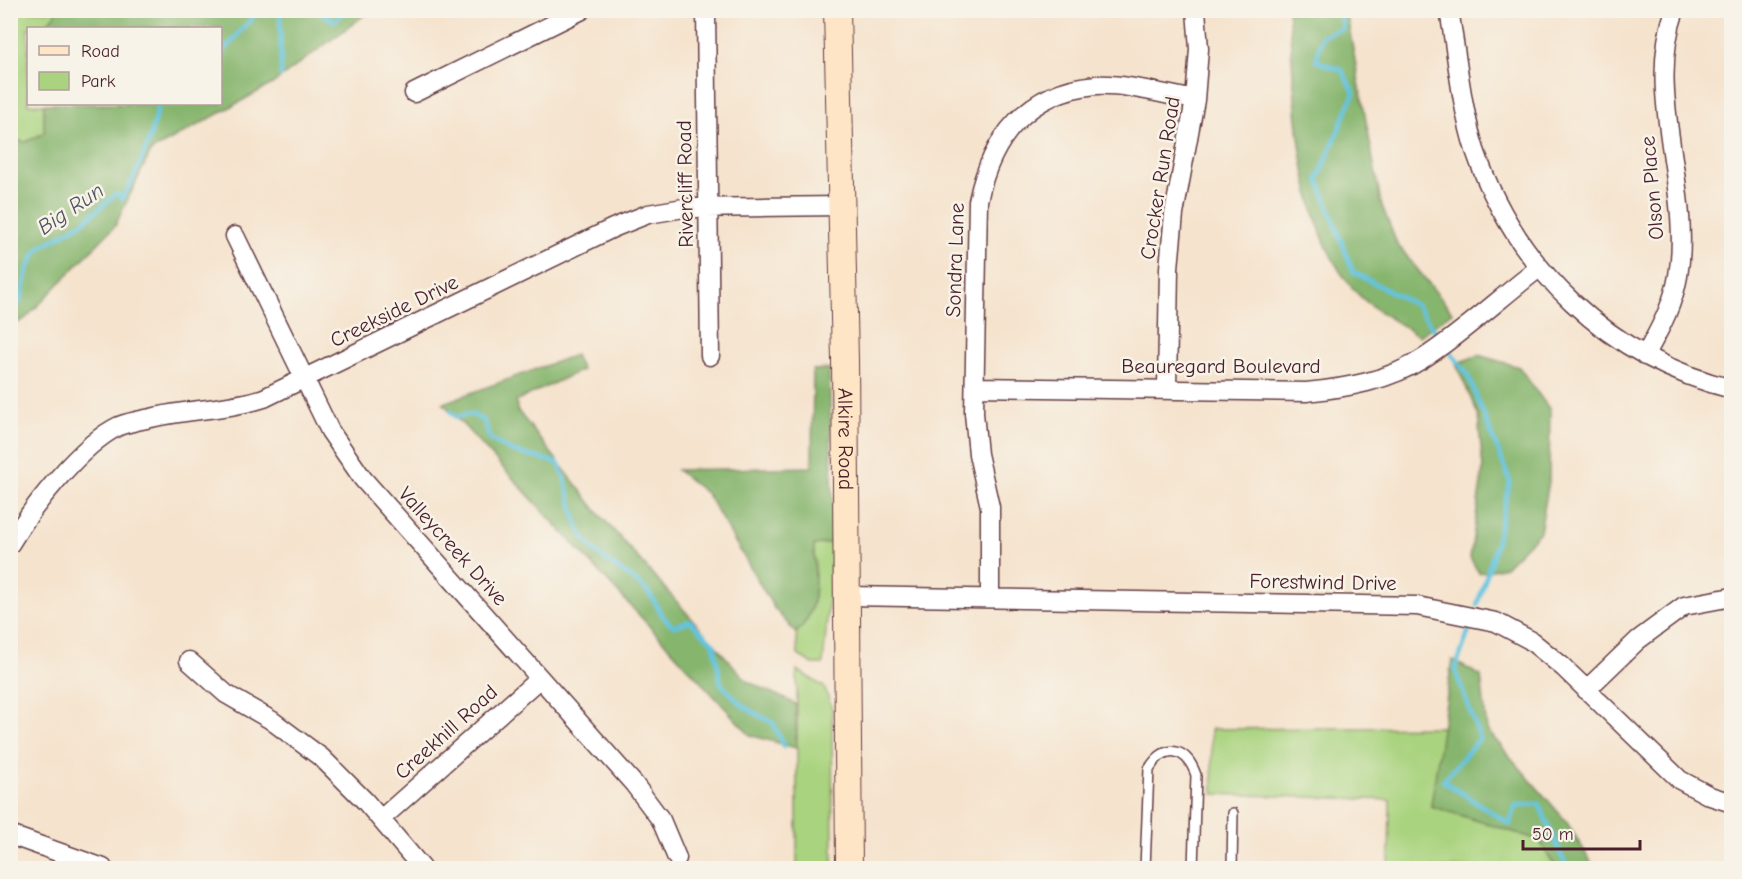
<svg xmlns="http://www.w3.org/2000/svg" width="1742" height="879" font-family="'Comic Neue',sans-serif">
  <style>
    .green { fill: #a9d37e; stroke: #7a7954; stroke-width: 1.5 }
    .forest { fill: #86b56d; stroke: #686a4c; stroke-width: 1.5 }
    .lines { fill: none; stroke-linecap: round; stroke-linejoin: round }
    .stream { stroke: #62c4e0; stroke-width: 4.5 }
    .service-casing { stroke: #643c43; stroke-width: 12 }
    .minor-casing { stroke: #643c43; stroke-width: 21 }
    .secondary-casing { stroke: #643c43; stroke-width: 28 }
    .service { stroke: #fff; stroke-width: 9 }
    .minor { stroke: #fff; stroke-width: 18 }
    .secondary { stroke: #fee5c5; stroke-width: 26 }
    .labels { text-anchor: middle; stroke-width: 5; stroke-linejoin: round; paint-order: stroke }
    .street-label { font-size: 21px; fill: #4a1f2b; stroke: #f7f3e8 }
    .water-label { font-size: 22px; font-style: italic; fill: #515161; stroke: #f7f3e8 }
  </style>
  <rect width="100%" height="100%" fill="#f7f3e8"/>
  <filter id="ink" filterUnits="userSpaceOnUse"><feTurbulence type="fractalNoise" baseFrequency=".0167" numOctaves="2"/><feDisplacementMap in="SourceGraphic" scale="12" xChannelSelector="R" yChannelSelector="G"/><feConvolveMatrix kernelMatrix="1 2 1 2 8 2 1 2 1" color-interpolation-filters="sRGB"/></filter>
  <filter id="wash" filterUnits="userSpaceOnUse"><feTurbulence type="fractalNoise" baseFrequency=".008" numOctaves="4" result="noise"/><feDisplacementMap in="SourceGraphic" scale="24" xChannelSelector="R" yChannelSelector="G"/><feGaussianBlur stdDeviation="1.35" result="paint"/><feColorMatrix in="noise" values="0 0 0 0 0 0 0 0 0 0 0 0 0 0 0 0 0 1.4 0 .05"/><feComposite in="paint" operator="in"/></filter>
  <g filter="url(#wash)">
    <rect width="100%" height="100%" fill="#f5e3cd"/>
    <path class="green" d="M 10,11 L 58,11 L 44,28 L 28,28 L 28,104 L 44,104 L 44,133 L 26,142 L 11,140 Z
      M 834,542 L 823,664 L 813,664 L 798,655 L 796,633 C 821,611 814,575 814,544 Z
      M 797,670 L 824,687 L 832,708 L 833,868 L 797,868 Z
      M 1444,727 L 1431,806 L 1539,840 L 1556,868 L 1389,868 L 1390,800 L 1213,794 L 1211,729 Z"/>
    <path class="forest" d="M 58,10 L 370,11 L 272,84 L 151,151 L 115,226 L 25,319 L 11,326 L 11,140 L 26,142 L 44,133 L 44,104 L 220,104 L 220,28 L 44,28 Z
      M 1288,11 L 1346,11 L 1381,203 L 1397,244 L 1452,312 L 1419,336 C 1401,324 1378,313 1362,298 C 1294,234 1297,98 1288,11 Z
      M 575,355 L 582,370 L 516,401 L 518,411 L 600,515 L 747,681 L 796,704 L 796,748 L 750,735 L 443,403 Z
      M 1478,355 L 1519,367 L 1550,410 L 1549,482 L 1540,532 L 1505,567 L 1479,573 L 1470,558 L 1483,469 L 1478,415 L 1456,364 Z
      M 829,369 L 834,542 L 814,545 C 814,575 821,611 796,633 L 774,608 L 707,494 L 677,470 L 812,467 L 813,370 Z
      M 1452,660 L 1481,676 L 1487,730 L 1566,821 L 1595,868 L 1556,868 L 1539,840 L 1431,806 Z"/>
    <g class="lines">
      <path class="stream" d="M 280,10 L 281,76
        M 317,10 L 334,21 L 348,10
        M 1339,10 L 1343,28 L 1322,36 L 1316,61 L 1342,70 L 1354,93 L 1318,179 L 1353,272 L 1416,305 L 1436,332
        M 220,55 L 253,17 L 263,10
        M 10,311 L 21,300 L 27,270 L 38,249 L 82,223 L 114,196 L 118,194 L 122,199 C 137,174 155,131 158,104
        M 1451,353 L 1468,375 L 1510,481 L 1494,552 L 1477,605
        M 451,412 L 456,417 L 471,414 L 484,421 L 490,439 L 511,451 L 558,463 C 572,488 570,522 589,545 C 605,564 630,573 647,591 C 657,602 661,620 674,626 L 690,621 L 714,644 L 721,684 L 744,707 L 773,723 L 784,747
        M 1469,630 L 1455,670 L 1480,738 L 1443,781 L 1510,824 L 1516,805 L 1539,804 L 1567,868"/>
    </g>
  </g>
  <g filter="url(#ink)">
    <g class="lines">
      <g class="service-casing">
        <path id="service" d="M 1145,868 L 1149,769 C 1165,743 1186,747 1196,775 L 1193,868
          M 1232,868 L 1233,813"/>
      </g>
      <g class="minor-casing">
        <path id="minor" d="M 706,10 L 710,356
          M 1449,10 C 1457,56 1461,106 1475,150 C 1515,268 1610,359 1732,389
          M 414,93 L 582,10
          M 235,236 L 330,431 L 363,479 L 634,784 L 661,820 L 677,858
          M 1645,356 C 1659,330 1673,306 1678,276 C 1693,189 1644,95 1675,10
          M 975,387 L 1306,392 C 1346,388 1389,381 1424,358 C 1464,332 1501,297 1539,268
          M 1167,389 L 1169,268 L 1174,214 L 1195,100 L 1199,49 L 1196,10
          M 10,544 C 32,507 81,444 119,426 C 129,422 141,420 151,418 C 188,409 227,410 264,398 L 613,228 L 648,214 L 684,208 L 842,206
          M 848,596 L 1417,606 L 1496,622 L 1530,640 L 1563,667 L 1680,780 L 1710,796 L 1732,803
          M 990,598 L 990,507 L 978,454 L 974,413 L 978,201 C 991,138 1028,91 1096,85 C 1125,83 1166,95 1195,100
          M 189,661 L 226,694 L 271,720 L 322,758 L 365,801 L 422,868
          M 1586,690 L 1638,640 L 1684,606 L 1732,597
          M 381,819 L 540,678
          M 10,835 L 103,868"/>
      </g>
      <g class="secondary-casing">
        <g id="secondary">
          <path id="s1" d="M 837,10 L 845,360 L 849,868"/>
        </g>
      </g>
      <use href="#service" class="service"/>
      <use href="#minor" class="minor"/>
      <use href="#secondary" class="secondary"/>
    </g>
  </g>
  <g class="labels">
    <g class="street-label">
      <text transform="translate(1160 178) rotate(-81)" y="7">Crocker Run Road</text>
      <text transform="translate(685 184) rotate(-91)" y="7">Rivercliff Road</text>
      <text transform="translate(1652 188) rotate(-95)" y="7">Olson Place</text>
      <text transform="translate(955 260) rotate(-88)" y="7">Sondra Lane</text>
      <text transform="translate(394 311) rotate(-26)" y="7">Creekside Drive</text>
      <text x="1221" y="373">Beauregard Boulevard</text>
      <text dy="7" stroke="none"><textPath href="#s1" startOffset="429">Alkire Road</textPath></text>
      <text transform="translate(453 546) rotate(48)" y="7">Valleycreek Drive</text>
      <text transform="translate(1323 582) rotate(1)" y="7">Forestwind Drive</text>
      <text transform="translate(446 732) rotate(-42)" y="7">Creekhill Road</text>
    </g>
    <g class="water-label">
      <text transform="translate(70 208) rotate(-34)" y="8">Big Run</text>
    </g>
  </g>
  <rect width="1742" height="879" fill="none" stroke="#f7f3e8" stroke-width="36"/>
  <rect x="27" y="27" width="195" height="78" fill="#f7f3e8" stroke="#b29e9c" stroke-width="1.5"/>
  <rect x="39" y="46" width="30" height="9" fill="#fee5c5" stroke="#b29e9c" stroke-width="1.5"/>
  <text x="81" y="57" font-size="18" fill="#4a1f2b">Road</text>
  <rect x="39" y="72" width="30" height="18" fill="#a9d37e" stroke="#b29e9c" stroke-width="1.5"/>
  <text x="81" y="87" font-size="18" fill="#4a1f2b">Park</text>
  <path d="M1523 840v9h117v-9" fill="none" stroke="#4a1f2b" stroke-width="3"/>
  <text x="1532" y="840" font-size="18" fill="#4a1f2b" stroke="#f7f3e8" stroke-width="4.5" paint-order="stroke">50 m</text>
</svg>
